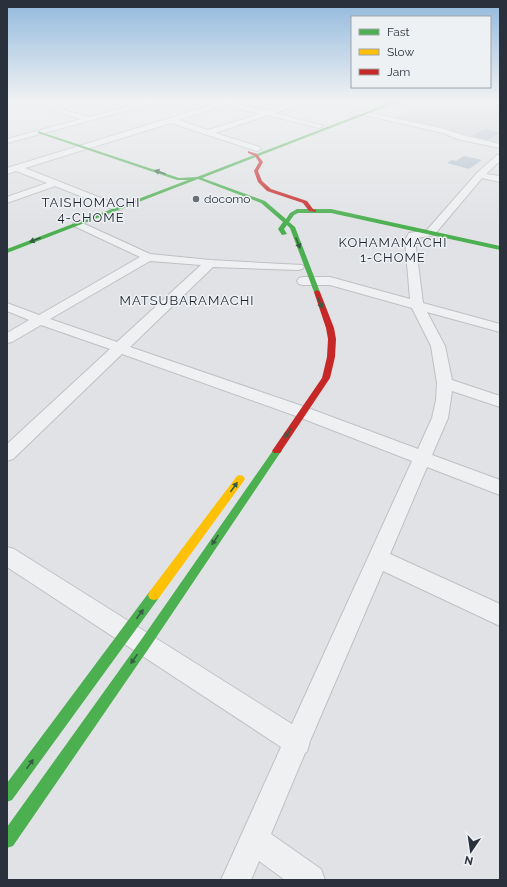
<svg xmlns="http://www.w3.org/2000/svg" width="507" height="887" font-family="Raleway,sans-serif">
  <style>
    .built { fill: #cfd2d8 }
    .water { fill: #b2c0cd }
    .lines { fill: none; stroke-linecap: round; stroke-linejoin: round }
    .street-casing { stroke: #bfc0c3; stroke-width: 2 }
    .street { fill: #eff0f2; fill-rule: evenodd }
    .fast { fill: #4caf50; fill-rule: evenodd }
    .slow { fill: #ffc107; fill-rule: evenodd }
    .jam { fill: #c62828; fill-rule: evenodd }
    .rail { stroke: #c9cacc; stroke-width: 1.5; stroke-dasharray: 1 1.5; stroke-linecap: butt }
    .oneway { fill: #365d43 }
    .poi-dot { fill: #6a6f77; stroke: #eef1f4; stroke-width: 1.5 }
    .labels { text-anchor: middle; stroke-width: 3; stroke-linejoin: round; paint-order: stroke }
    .far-poi-label { font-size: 12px; fill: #2a313c; stroke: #eef1f4; text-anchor: start }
    .far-neighbourhood-label { font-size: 13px; letter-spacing: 1px; fill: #1c222d; stroke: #eef1f4 }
    .far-quarter-label { font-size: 13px; letter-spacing: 1px; fill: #1c222d; stroke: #eef1f4 }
  </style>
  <rect width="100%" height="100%" fill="#e0e2e5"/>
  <path class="built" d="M 436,101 L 500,101 L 500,144 L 465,136 L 449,130 L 395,118 Z"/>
  <path class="water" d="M 485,129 L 500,133 L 487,140 L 472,136 Z
    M 464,156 L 482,160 L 469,169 L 447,163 L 452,160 L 456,161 Z"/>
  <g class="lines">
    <g class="street-casing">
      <path id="street" d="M 74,101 L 85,101 L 60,109 L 89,117 L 151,101 L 162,101 L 7,143 L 7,139 L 81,119 L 55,111 L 52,108 Z
        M 218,101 L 236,101 L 233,103 L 267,111 L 298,101 L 308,101 L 275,113 L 323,126 L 319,128 L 268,115 L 215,133 L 260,147 L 261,149 L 257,151 L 171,123 L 25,168 L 121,206 L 123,208 L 121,210 L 115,210 L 55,186 L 7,203 L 7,197 L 47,183 L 16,171 L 7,174 L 7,168 L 219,103 ZM 226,105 L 260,114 L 208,130 L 178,120 Z
        M 357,110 L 445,129 L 462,135 L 500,144 L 500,148 L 457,139 L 443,133 L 355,113 L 354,112 Z
        M 497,155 L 500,155 L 500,161 L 486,174 L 500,176 L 500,182 L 482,178 L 434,235 L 417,238 L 415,240 L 423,303 L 500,324 L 500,332 L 427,312 L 445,346 L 452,380 L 500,396 L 500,407 L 452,391 L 448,418 L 432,455 L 500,480 L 500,495 L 427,467 L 390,554 L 500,604 L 500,626 L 383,571 L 310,741 L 307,752 L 305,753 L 271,834 L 321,869 L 325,880 L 285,880 L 259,861 L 251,880 L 221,880 L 281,747 L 7,567 L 7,547 L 14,549 L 292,724 L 412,461 L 296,416 L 122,354 L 13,459 L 7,461 L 7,444 L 110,349 L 41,325 L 12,342 L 7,343 L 7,333 L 29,320 L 7,311 L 7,303 L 39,315 L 140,257 L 74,226 L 73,224 L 74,222 L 78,221 L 150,254 L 210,260 L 302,265 L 304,267 L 302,269 L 298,270 L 213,267 L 130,347 L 308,408 L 418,449 L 432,418 L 436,400 L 437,383 L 431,346 L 412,308 L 330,285 L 303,285 L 299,284 L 297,281 L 299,278 L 303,277 L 330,277 L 410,299 L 405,240 L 409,233 L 427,230 L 477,173 ZM 150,261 L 201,265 L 117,342 L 50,319 Z"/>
    </g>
    <use href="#street" class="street"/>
    <path class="fast" d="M 395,101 L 400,101 L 202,178 L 265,201 L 286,219 L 290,213 L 297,209 L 331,209 L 500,246 L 500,250 L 331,213 L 298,213 L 294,215 L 289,222 L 295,227 L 320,292 L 317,294 L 314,292 L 290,228 L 287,225 L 284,229 L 287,234 L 282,235 L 278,229 L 283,222 L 261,203 L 198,179 L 7,253 L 7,249 L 188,180 L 177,180 L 38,133 L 38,131 L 179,178 L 197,177 Z
      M 277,448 L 280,449 L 282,451 L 280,453 L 149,648 L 13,846 L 7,848 L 7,827 L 141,640 L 274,449 Z
      M 154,590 L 158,591 L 160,595 L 158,599 L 12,800 L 7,802 L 7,783 L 150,591 Z"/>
    <path class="slow" d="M 240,475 L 243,476 L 245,479 L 243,482 L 158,599 L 154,600 L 150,599 L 148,595 L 150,591 L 237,476 Z"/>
    <path class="jam" d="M 248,151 L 257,154 L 263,162 L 258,171 L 262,181 L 271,189 L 307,201 L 313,209 L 316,210 L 316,212 L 309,211 L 303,203 L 267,191 L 258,182 L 254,171 L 259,162 L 255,156 L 248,153 Z
      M 317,290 L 320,292 L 334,328 L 336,339 L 335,357 L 330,378 L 280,453 L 274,453 L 272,451 L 322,378 L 327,357 L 328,339 L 326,328 L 314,292 Z"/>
    <path class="rail" d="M 7,103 L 15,101"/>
  </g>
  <defs><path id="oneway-solid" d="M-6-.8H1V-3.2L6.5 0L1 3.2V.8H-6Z"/></defs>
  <g class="oneway">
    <use href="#oneway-solid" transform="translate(160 172) rotate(-161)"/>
    <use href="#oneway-solid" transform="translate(35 240) rotate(159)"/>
    <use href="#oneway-solid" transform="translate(298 243) rotate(68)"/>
    <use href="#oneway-solid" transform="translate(320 303) rotate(70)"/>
    <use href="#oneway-solid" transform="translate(288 433) rotate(124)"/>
    <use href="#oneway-solid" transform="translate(234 487) rotate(-54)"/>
    <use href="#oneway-solid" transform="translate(215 540) rotate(124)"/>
    <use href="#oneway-solid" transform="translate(140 614) rotate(-54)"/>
    <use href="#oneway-solid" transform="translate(134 659) rotate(125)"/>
    <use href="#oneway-solid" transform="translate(30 764) rotate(-54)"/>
  </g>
  <linearGradient id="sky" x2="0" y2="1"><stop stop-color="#92b9dd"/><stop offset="0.45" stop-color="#f1f2f3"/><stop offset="1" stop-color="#f1f2f3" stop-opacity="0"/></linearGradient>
  <rect width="507" height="225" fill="url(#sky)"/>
  <circle class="poi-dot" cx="196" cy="199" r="4"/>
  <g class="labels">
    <g class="far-poi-label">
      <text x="204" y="203">docomo</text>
    </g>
    <g class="far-neighbourhood-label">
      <text x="91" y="207">TAISHOMACHI<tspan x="91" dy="15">4-CHOME</tspan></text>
      <text x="393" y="247">KOHAMAMACHI<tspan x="393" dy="15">1-CHOME</tspan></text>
    </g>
    <g class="far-quarter-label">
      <text x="187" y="305">MATSUBARAMACHI</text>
    </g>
  </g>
  <rect width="507" height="887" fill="none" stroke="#2a313c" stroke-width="16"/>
  <rect x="351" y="16" width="140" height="72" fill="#eef1f4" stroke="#a0a4aa"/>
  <rect x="359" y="29" width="20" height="6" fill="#4caf50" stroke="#a0a4aa"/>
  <text x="387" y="36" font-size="12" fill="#2a313c">Fast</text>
  <rect x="359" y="49" width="20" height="6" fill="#ffc107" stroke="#a0a4aa"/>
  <text x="387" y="56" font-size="12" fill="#2a313c">Slow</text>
  <rect x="359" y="69" width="20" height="6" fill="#c62828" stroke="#a0a4aa"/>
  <text x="387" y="76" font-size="12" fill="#2a313c">Jam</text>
  <g transform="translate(471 851) rotate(193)" stroke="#eef1f4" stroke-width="3" paint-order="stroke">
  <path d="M0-3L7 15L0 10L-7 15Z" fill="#2a313c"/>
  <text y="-6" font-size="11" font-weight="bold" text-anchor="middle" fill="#2a313c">N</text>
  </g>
</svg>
